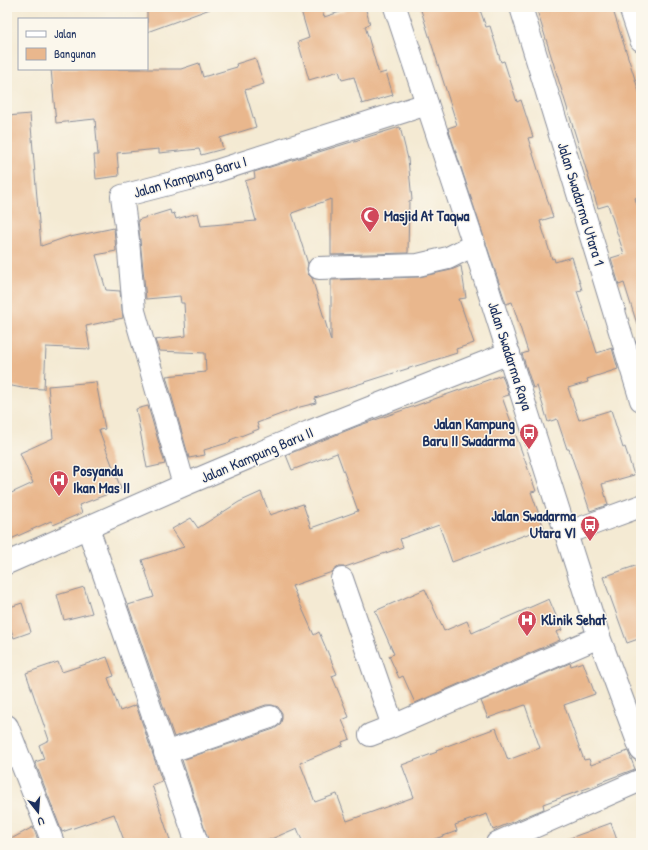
<svg xmlns="http://www.w3.org/2000/svg" width="648" height="850" font-family="'Patrick Hand',sans-serif">
  <style>
    .building { fill: #e9b78d }
    .lines { fill: none; stroke-linecap: round; stroke-linejoin: round }
    .minor-casing { stroke: #888c98; stroke-width: 24 }
    .major-casing { stroke: #888c98; stroke-width: 24 }
    .minor { stroke: #fff; stroke-width: 22 }
    .major { stroke: #fff; stroke-width: 22 }
    .labels { text-anchor: middle; stroke-width: 3; stroke-linejoin: round; paint-order: stroke }
    .street-label { font-size: 15px; fill: #1b2f5e; stroke: #fbf7ec }
    .poi-label { font-size: 15px; font-weight: bold; fill: #1b2f5e; stroke: #fbf7ec; text-anchor: start }
  </style>
  <rect width="100%" height="100%" fill="#fbf7ec"/>
  <filter id="ink" filterUnits="userSpaceOnUse"><feTurbulence type="fractalNoise" baseFrequency=".025" numOctaves="2"/><feDisplacementMap in="SourceGraphic" scale="8" xChannelSelector="R" yChannelSelector="G"/><feConvolveMatrix kernelMatrix="1 2 1 2 8 2 1 2 1" color-interpolation-filters="sRGB"/></filter>
  <filter id="wash" filterUnits="userSpaceOnUse"><feTurbulence type="fractalNoise" baseFrequency=".012" numOctaves="4" result="noise"/><feDisplacementMap in="SourceGraphic" scale="16" xChannelSelector="R" yChannelSelector="G"/><feGaussianBlur stdDeviation="0.9" result="paint"/><feColorMatrix in="noise" values="0 0 0 0 0 0 0 0 0 0 0 0 0 0 0 0 0 1.4 0 .05"/><feComposite in="paint" operator="in"/></filter>
  <g filter="url(#wash)">
    <rect width="100%" height="100%" fill="#f4ead3"/>
    <g id="blocks">
      <path class="building" d="M 147,7 L 209,7 L 210,9 L 147,32 Z
        M 300,7 L 321,7 L 324,17 L 356,7 L 365,7 L 370,24 L 365,26 L 379,74 L 386,72 L 393,95 L 362,104 L 354,77 L 342,80 L 339,71 L 309,80 L 298,42 L 309,38 Z
        M 420,7 L 479,7 L 486,27 L 490,26 L 501,62 L 504,61 L 517,102 L 521,100 L 533,137 L 528,138 L 553,217 L 540,221 L 552,259 L 554,258 L 555,262 L 572,257 L 582,290 L 577,291 L 597,353 L 612,348 L 618,369 L 587,379 L 588,382 L 568,388 L 579,420 L 611,410 L 623,448 L 625,447 L 634,475 L 602,484 L 608,505 L 590,511 L 569,449 L 567,449 L 557,419 L 548,422 L 537,386 L 533,388 L 522,354 L 528,352 L 512,302 L 506,304 L 448,128 L 457,125 Z
        M 536,7 L 612,7 L 641,98 L 641,196 L 635,198 L 641,217 L 641,323 L 637,324 L 624,283 L 619,285 L 611,258 L 624,254 L 608,205 L 598,208 Z
        M 255,58 L 264,84 L 245,90 L 256,127 L 220,138 L 223,149 L 201,155 L 199,149 L 159,153 L 159,149 L 117,153 L 119,176 L 96,179 L 94,155 L 98,155 L 95,119 L 56,123 L 51,69 L 181,69 L 199,63 L 203,77 L 237,67 L 236,64 Z
        M 30,114 L 41,246 L 70,236 L 70,237 L 114,228 L 116,251 L 96,255 L 106,290 L 120,291 L 123,318 L 86,326 L 90,349 L 46,347 L 44,389 L 22,388 L 7,385 L 7,116 Z
        M 400,127 L 408,159 L 412,200 L 409,201 L 408,253 L 331,255 L 331,199 L 292,213 L 308,264 L 307,269 L 308,274 L 312,278 L 331,341 L 331,280 L 419,277 L 451,270 L 461,266 L 466,298 L 459,299 L 474,343 L 456,349 L 457,353 L 315,398 L 316,403 L 300,407 L 257,423 L 259,429 L 230,440 L 231,442 L 204,450 L 205,455 L 189,458 L 166,376 L 206,372 L 205,353 L 159,351 L 155,340 L 186,336 L 184,303 L 181,303 L 180,296 L 146,299 L 138,220 L 170,210 L 171,214 L 174,213 L 176,219 L 198,213 L 201,226 L 256,221 L 245,181 L 255,178 L 254,172 Z
        M 641,339 L 641,357 L 636,341 Z
        M 502,375 L 509,395 L 502,397 L 536,491 L 531,492 L 544,528 L 452,562 L 439,525 L 400,539 L 403,547 L 345,567 L 338,567 L 332,572 L 292,586 L 314,635 L 319,632 L 337,674 L 332,676 L 349,717 L 342,720 L 350,739 L 342,742 L 343,745 L 300,763 L 315,802 L 337,794 L 347,821 L 414,797 L 402,765 L 437,752 L 436,750 L 496,728 L 508,760 L 540,748 L 525,705 L 488,718 L 481,701 L 570,663 L 571,666 L 583,662 L 595,694 L 564,705 L 584,760 L 589,759 L 591,765 L 628,751 L 635,769 L 598,783 L 599,784 L 543,804 L 544,809 L 493,830 L 487,814 L 455,825 L 457,831 L 424,843 L 303,843 L 297,828 L 262,843 L 209,843 L 182,760 L 274,729 L 280,725 L 282,719 L 282,713 L 278,707 L 272,705 L 266,705 L 174,737 L 128,605 L 154,597 L 142,560 L 184,547 L 172,529 L 191,518 L 198,528 L 239,502 L 261,492 L 270,515 L 303,504 L 311,528 L 358,511 L 337,453 L 292,470 L 286,455 L 358,426 Z
        M 96,382 L 105,429 L 99,430 L 121,489 L 79,505 L 82,513 L 53,525 L 51,521 L 11,539 L 7,529 L 7,495 L 33,483 L 20,453 L 53,438 L 48,386 Z
        M 148,406 L 165,464 L 147,468 L 136,409 Z
        M 641,564 L 641,638 L 627,643 L 603,577 Z
        M 84,587 L 92,613 L 64,620 L 57,595 Z
        M 425,589 L 444,631 L 467,621 L 472,633 L 549,599 L 562,630 L 556,632 L 560,640 L 415,703 L 403,676 L 399,678 L 389,656 L 394,654 L 375,611 Z
        M 22,603 L 31,632 L 14,638 L 7,619 L 7,608 Z
        M 107,657 L 114,676 L 108,678 L 120,711 L 136,705 L 162,781 L 152,785 L 171,843 L 125,843 L 114,814 L 62,832 L 35,762 L 44,759 L 39,745 L 49,740 L 26,673 L 58,662 L 62,672 Z
        M 611,823 L 618,843 L 563,843 L 562,841 Z
        M 33,827 L 38,840 L 30,843 L 13,843 L 11,839 Z"/>
    </g>
  </g>
  <g filter="url(#ink)">
    <use href="#blocks" fill-opacity="0" stroke="#888c98" stroke-width="1"/>
    <g class="lines">
      <g class="minor-casing">
        <path id="minor" d="M 521,7 L 641,400
          M 630,7 L 641,40
          M 319,268 L 418,265 L 448,258 L 474,245
          M 184,485 L 134,311 L 128,240 L 122,196 L 207,174 L 427,104
          M 88,528 L 197,843
          M 566,533 L 592,524 L 641,506
          M 7,563 L 184,485 L 309,432 L 509,353
          M 342,579 L 393,726
          M 7,726 L 53,843
          M 370,735 L 393,726 L 599,637
          M 165,753 L 270,717
          M 497,843 L 641,780"/>
      </g>
      <g class="major-casing">
        <path id="major" d="M 395,7 L 474,245 L 599,637 L 641,750"/>
      </g>
      <use href="#minor" class="minor"/>
      <use href="#major" class="major"/>
    </g>
  </g>
  <defs>
    <g id="mosque-pin" transform="scale(1)"><path d="M0 17L-7.5 6A9.5 9.5 0 1 1 7.5 6Z" fill="#d1495b" stroke="#fbf7ec"/><path d="M3.5-4.9A6 6 0 1 0 3.5 4.9A5 5 0 1 1 3.5-4.9Z" fill="#fff"/></g>
    <g id="bus-pin" transform="scale(1)"><path d="M0 17L-7.5 6A9.5 9.5 0 1 1 7.5 6Z" fill="#d1495b" stroke="#fbf7ec"/><path d="M-5-6H5V4H4V6H2V4H-2V6H-4V4H-5ZM-3.5-4V0h7V-4ZM-3.5 1.2v1.5H-2V1.2ZM2 1.2v1.5H3.5V1.2Z" fill="#fff"/></g>
    <g id="hospital-pin" transform="scale(1)"><path d="M0 17L-7.5 6A9.5 9.5 0 1 1 7.5 6Z" fill="#d1495b" stroke="#fbf7ec"/><path d="M-5-5h3v3.5h4V-5h3V5h-3V1.5h-4V5h-3Z" fill="#fff"/></g>
  </defs>
  <g fill-rule="evenodd">
    <use href="#mosque-pin" x="370" y="216"/>
    <use href="#bus-pin" x="529" y="433"/>
    <use href="#hospital-pin" x="59" y="480"/>
    <use href="#bus-pin" x="590" y="525"/>
    <use href="#hospital-pin" x="527" y="620"/>
  </g>
  <g class="labels">
    <g class="street-label">
      <text transform="translate(190 177) rotate(-16)" y="5">Jalan Kampung Baru I</text>
      <text transform="translate(581 204) rotate(73)" y="5">Jalan Swadarma Utara 1</text>
      <text transform="translate(510 356) rotate(72)" y="5">Jalan Swadarma Raya</text>
      <text transform="translate(257 455) rotate(-23)" y="5">Jalan Kampung Baru II</text>
    </g>
    <g class="poi-label">
      <text x="384" y="221">Masjid At Taqwa</text>
      <text x="515" y="429" text-anchor="end">Jalan Kampung<tspan x="515" dy="17">Baru II Swadarma</tspan></text>
      <text x="73" y="476">Posyandu<tspan x="73" dy="17">Ikan Mas II</tspan></text>
      <text x="576" y="521" text-anchor="end">Jalan Swadarma<tspan x="576" dy="17">Utara VI</tspan></text>
      <text x="541" y="625">Klinik Sehat</text>
    </g>
  </g>
  <rect width="648" height="850" fill="none" stroke="#fbf7ec" stroke-width="24"/>
  <rect x="18" y="18" width="130" height="52" fill="#fbf7ec" stroke="#a1a7b3"/>
  <rect x="26" y="31" width="20" height="6" fill="#ffffff" stroke="#a1a7b3"/>
  <text x="54" y="38" font-size="12" fill="#1b2f5e">Jalan</text>
  <rect x="26" y="48" width="20" height="12" fill="#e9b78d" stroke="#a1a7b3"/>
  <text x="54" y="58" font-size="12" fill="#1b2f5e">Bangunan</text>
  <g transform="translate(38 812) rotate(163)" stroke="#fbf7ec" stroke-width="3" paint-order="stroke">
  <path d="M0-3L7 15L0 10L-7 15Z" fill="#1b2f5e"/>
  <text y="-6" font-size="11" font-weight="bold" text-anchor="middle" fill="#1b2f5e">U</text>
  </g>
</svg>
